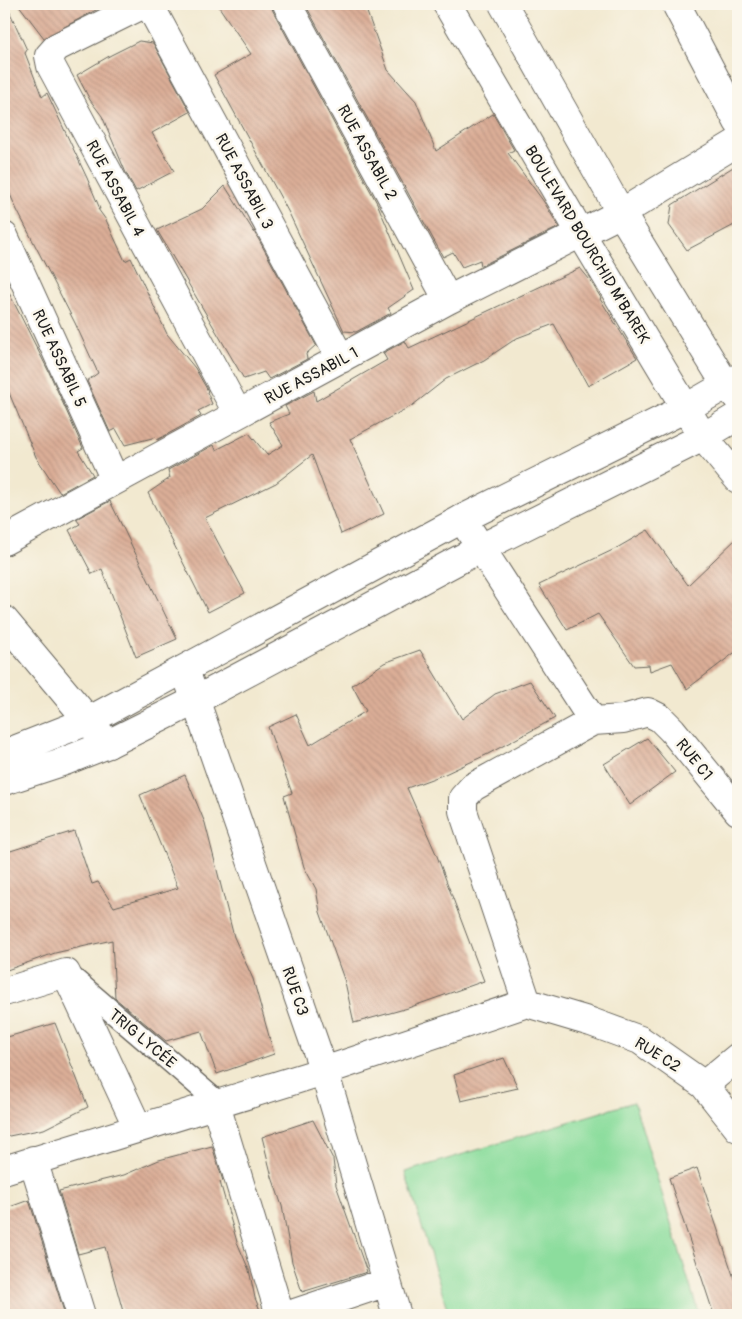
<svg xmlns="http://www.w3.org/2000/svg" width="742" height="1319" font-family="Pangolin,sans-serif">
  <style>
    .grass { fill: #8cdd9d; stroke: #547c5c }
    .building { fill: url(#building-back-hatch) }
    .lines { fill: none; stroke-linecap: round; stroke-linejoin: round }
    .pedestrian-casing { stroke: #67645b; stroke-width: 24 }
    .minor-casing { stroke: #67645b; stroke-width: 30 }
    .secondary-casing { stroke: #67645b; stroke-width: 30 }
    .pedestrian { stroke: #fff; stroke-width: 21 }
    .minor { stroke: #fff; stroke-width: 28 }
    .secondary { stroke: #fff; stroke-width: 28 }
    .labels { text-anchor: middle; stroke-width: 5; stroke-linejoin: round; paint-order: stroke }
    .street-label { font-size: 16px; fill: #1c1c1c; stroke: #fbf7ec }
  </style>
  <defs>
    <pattern id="building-back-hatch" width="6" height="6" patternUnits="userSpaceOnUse" patternTransform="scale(1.25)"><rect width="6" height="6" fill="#dbae97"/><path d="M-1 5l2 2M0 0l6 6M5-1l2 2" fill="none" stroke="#bb9582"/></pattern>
  </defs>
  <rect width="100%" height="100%" fill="#fbf7ec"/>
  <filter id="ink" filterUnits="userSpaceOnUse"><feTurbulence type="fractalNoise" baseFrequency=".02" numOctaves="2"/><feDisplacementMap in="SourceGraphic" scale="10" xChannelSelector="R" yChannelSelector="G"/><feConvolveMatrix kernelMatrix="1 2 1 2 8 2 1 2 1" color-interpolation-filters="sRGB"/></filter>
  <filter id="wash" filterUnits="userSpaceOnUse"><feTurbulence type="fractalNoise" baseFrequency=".0096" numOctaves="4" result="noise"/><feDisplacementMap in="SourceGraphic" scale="20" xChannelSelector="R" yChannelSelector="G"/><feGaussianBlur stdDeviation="1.12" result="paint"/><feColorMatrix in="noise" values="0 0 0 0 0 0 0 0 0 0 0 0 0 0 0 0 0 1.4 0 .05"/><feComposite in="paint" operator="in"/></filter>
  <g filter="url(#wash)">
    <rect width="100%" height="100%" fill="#f2e9d0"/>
    <path class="grass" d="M 634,1102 L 699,1315 L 449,1315 L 405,1172 Z"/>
    <g id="blocks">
      <path class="building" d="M 4,4 L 6,4 L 27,50 L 25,53 L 42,97 L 47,93 L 87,178 L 100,209 L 98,209 L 106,220 L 125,261 L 131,258 L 167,334 L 195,368 L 208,391 L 207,392 L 212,404 L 198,411 L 201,416 L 157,440 L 156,437 L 125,445 L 116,429 L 110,432 L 87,381 L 98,373 L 75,323 L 17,210 L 4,181 Z
        M 18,4 L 107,4 L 44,38 Z
        M 217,4 L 271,4 L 273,11 L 377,203 L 414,290 L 388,308 L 391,313 L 356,332 L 344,331 L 289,213 L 214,75 L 251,54 Z
        M 305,4 L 364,4 L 388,70 L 416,101 L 436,151 L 493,114 L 514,150 L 508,153 L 544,202 L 559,227 L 481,266 L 480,260 L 462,267 L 453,252 L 443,257 Z
        M 139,41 L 153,43 L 190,112 L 152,133 L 174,171 L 136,191 L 126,173 L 102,116 L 90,100 L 77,75 L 111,55 Z
        M 738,164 L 738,223 L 687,250 L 669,225 L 672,205 Z
        M 225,186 L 259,240 L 316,345 L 306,354 L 307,359 L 269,379 L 264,372 L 244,379 L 157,230 L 202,209 Z
        M 580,268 L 590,280 L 601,298 L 600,299 L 637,358 L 588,386 L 554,324 L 517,338 L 484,360 L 446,379 L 413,405 L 350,439 L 384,514 L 341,534 L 312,455 L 276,483 L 205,518 L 245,593 L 208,612 L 148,493 L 170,478 L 168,470 L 214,445 L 216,450 L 249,433 L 267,455 L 283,445 L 269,422 L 289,414 L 285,406 L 314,391 L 316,401 L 387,360 L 383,353 L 405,341 L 409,348 Z
        M 4,283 L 49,372 L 83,448 L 78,451 L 93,475 L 60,493 L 36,457 L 4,381 Z
        M 110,501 L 177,639 L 136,657 L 102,569 L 92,574 L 69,530 L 80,524 L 76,519 Z
        M 648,530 L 688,585 L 738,537 L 738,650 L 687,689 L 672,663 L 650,671 L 649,665 L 634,666 L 598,614 L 567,630 L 539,585 L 615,549 Z
        M 420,650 L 462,719 L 495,694 L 530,681 L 555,718 L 488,754 L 445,774 L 407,788 L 437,856 L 484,981 L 408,1008 L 354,1023 L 345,982 L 320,912 L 316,889 L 304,867 L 284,796 L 292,793 L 268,727 L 296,714 L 310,745 L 366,711 L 352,685 L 384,663 Z
        M 647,738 L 675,772 L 630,805 L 604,764 Z
        M 185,775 L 205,823 L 234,937 L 253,979 L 274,1054 L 217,1074 L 201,1031 L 166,1041 L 115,998 L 112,940 L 55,953 L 4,971 L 4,853 L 74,831 L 92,884 L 98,882 L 114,907 L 178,888 L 140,795 Z
        M 55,1023 L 88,1107 L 44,1129 L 4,1137 L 4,1038 Z
        M 504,1058 L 518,1088 L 461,1101 L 454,1075 Z
        M 313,1120 L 333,1159 L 336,1185 L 367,1272 L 302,1292 L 292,1262 L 282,1206 L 272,1177 L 262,1137 Z
        M 212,1146 L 223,1181 L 220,1182 L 237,1242 L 249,1270 L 255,1298 L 262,1315 L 124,1315 L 105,1247 L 78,1254 L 59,1191 L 124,1175 L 159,1160 Z
        M 697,1168 L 738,1290 L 738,1315 L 714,1315 L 669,1178 Z
        M 29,1200 L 65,1315 L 4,1315 L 4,1209 Z"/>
    </g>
  </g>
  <g filter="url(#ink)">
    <use href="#blocks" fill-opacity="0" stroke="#67645b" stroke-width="1"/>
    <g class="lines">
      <g class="pedestrian-casing">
        <path id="pedestrian" d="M 68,974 L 220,1104"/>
      </g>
      <g class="minor-casing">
        <path id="minor" d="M 144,4 L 57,47 L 49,56 L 51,66 L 238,414
          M 149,4 L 341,359
          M 287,4 L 448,300
          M 676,4 L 738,122
          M 4,236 L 115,480
          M 462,519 L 593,721
          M 4,541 L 448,300 L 621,213 L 738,142
          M 4,620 L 108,744
          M 185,670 L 324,1071 L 397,1315
          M 4,992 L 66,973 L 138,1128
          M 527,1003 L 463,811 L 463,798 L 473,787 L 593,721 L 623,719 L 648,712 L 660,718 L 672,730 L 738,811
          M 527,1003 L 591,1022 L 640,1040 L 704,1085 L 738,1128
          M 704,1085 L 738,1057
          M 216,1105 L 280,1315
          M 33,1160 L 81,1315
          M 4,1170 L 324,1071 L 527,1003
          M 289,1315 L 387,1282"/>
      </g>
      <g class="secondary-casing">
        <path id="secondary" d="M 447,4 L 580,232 L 703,437 L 738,479
          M 503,4 L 621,213 L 726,385 L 738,398
          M 4,754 L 88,721 L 462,519 L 686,408 L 738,378
          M 4,781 L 65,761 L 108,744 L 196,700 L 481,548 L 703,437 L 738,416"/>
      </g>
      <use href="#pedestrian" class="pedestrian"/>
      <use href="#minor" class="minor"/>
      <use href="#secondary" class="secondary"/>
    </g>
  </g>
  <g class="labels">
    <g class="street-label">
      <text transform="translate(368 152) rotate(61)" y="6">RUE ASSABIL 2</text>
      <text transform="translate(245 181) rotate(62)" y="6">RUE ASSABIL 3</text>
      <text transform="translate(116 188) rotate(62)" y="6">RUE ASSABIL 4</text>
      <text transform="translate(588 244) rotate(59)" y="6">BOULEVARD BOURCHID M'BAREK</text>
      <text transform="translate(60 358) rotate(65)" y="6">RUE ASSABIL 5</text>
      <text transform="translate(311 375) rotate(-28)" y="6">RUE ASSABIL 1</text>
      <text transform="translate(695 759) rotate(51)" y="6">RUE C1</text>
      <text transform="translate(296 991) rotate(71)" y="6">RUE C3</text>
      <text transform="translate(143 1038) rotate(40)" y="6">TRIG LYCÉE</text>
      <text transform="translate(658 1054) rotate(32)" y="6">RUE C2</text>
    </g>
  </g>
  <rect width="742" height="1319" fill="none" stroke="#fbf7ec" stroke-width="20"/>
</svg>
